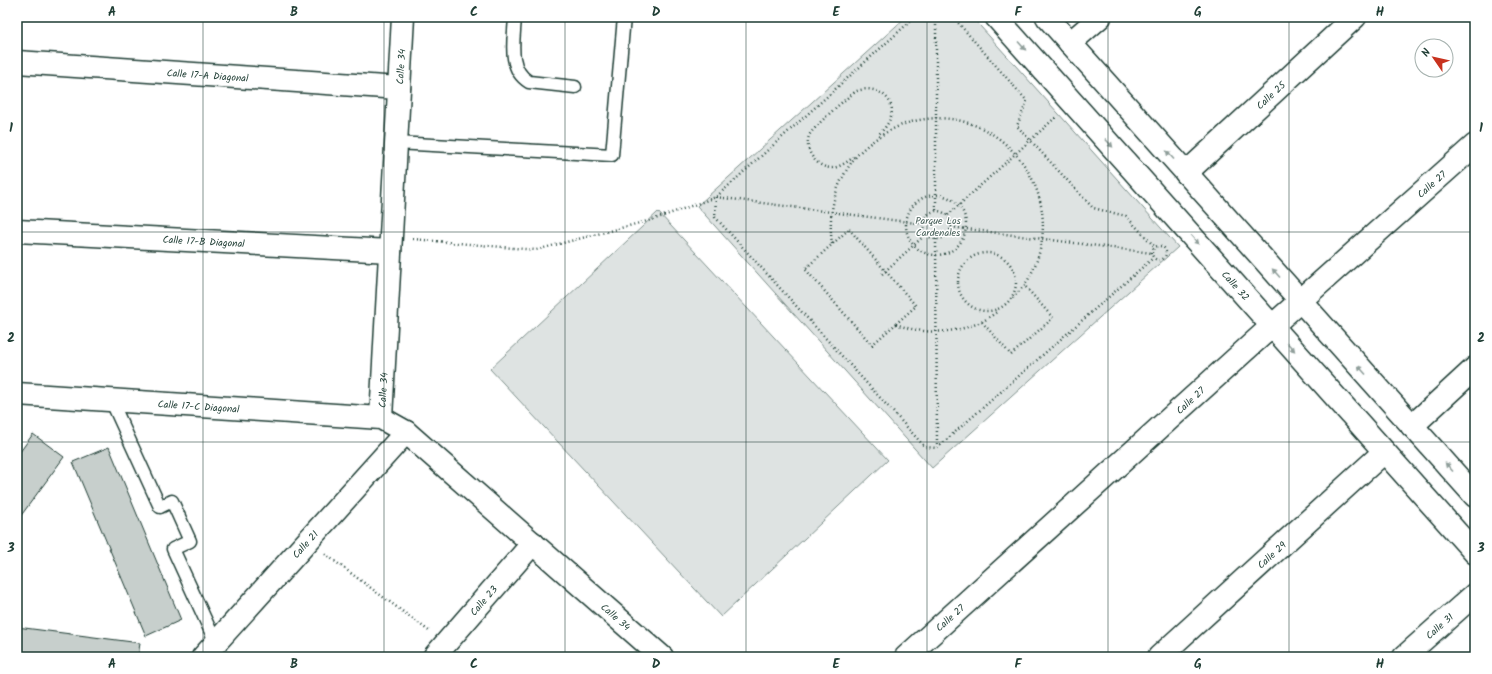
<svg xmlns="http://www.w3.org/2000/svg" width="1492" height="674" font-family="Kalam,sans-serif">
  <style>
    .green { fill: #dee3e2; stroke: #7e908b }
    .building { fill: #c7cfcc; stroke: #1f3d34 }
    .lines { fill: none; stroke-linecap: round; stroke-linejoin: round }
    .lane-casing { stroke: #1f3d34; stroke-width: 15 }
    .street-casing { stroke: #1f3d34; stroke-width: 25 }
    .secondary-casing { stroke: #1f3d34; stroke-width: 25 }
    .path { stroke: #1f3d34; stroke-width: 2.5; stroke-dasharray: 1 3; stroke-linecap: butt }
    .lane { stroke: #fff; stroke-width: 12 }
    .street { stroke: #fff; stroke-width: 22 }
    .secondary { stroke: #fff; stroke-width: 22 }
    .oneway { fill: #8f9e9a }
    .grid { fill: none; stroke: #1f3d34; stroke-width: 1; stroke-opacity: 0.55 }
    .labels { text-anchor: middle; stroke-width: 3; stroke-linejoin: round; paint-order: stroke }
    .street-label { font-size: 10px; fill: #1f3d34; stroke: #fff }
    .park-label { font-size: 10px; fill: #455e57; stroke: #fff }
    .neatline { fill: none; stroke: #1f3d34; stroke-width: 1.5 }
    .grid-label { font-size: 13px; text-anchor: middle; font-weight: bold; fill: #1f3d34 }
  </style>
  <rect width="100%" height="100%" fill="#fff"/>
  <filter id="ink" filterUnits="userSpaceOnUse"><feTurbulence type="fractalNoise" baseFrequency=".025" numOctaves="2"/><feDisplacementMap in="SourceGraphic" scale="8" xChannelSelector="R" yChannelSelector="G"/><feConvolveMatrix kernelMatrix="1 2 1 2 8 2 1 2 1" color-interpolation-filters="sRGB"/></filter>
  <g filter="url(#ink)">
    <path class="green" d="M 906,17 L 972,17 L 1178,247 L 932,468 L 697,206 Z
      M 658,212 L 888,460 L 721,617 L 490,369 Z"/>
    <path class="building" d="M 33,434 L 64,457 L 17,521 L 17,456 Z
      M 109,447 L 181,620 L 146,636 L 73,462 Z
      M 17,627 L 140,643 L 138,657 L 17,657 Z"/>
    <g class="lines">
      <g class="lane-casing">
        <path id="lane" d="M 515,17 C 514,39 507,69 529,82 L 575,87
          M 396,143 L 612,155 L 624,17
          M 111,400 L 160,507 L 172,501 L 190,541 L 173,549 L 216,643"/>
      </g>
      <g class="street-casing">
        <g id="street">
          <path d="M 1070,43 L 1100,17"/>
          <path id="s1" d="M 17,62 L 399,88"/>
          <path id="s2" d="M 1186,173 L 1355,17"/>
          <path id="s3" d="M 17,231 L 390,251"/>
          <path id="s4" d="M 17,394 L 381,418 L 406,432 L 662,657"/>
          <path id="s5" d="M 381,418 L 403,17"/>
          <path d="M 1412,426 L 1475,368"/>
          <path id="s6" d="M 203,657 L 406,432"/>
          <path id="s7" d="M 434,657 L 533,543"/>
          <path id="s8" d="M 906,657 L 1272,326 L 1475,145"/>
          <path id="s9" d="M 1159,657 L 1384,452"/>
          <path id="s10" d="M 1404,657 L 1475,594"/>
        </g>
      </g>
      <g class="secondary-casing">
        <g id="secondary">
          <path id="s11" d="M 996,17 L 1475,553"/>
          <path d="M 1047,17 L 1475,496"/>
        </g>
      </g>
      <path class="path" d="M 936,17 L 936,210
        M 953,17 L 1027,101 L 1017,126 L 1093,208 L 1126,216 L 1155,247
        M 854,157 C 847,162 840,167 832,168 C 816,168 804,150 809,136 C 811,129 850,94 857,91 C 868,87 880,90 887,98 C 898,111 888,126 878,135
        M906 225a30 30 0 1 1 60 0a30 30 0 1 1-60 0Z
        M 716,197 L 715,217 L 925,447 L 937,448 L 1153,258
        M 716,197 L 923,224
        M923 225a14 14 0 1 1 28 0a14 14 0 1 1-28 0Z
        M 948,215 L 1056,117
        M 951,227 L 1152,253
        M 849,229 L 916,306 L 872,345 L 805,269 Z
        M 413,239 L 536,250 L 655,219 L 716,197 L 915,17
        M 936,239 L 937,447
        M 832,244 C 828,213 834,189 851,163 C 860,150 873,140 887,132 C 981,80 1080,185 1029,278 C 1025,286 1017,293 1012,299
        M1152 253a7 7 0 1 1 14 0a7 7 0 1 1-14 0Z
        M958 282a29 29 0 1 1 58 0a29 29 0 1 1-58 0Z
        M 882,274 L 926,234
        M 982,322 L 1011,355 L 1053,318 L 1024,285
        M 896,324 C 923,335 954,334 981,322 C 986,320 992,315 997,312
        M 325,554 L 429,631"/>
      <use href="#lane" class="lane"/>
      <use href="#street" class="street"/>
      <use href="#secondary" class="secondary"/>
    </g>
    <defs><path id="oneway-solid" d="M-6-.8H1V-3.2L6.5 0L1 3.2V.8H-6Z"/></defs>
    <g class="oneway">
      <use href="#oneway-solid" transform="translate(1022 46) rotate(48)"/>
      <use href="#oneway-solid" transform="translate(1109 143) rotate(48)"/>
      <use href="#oneway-solid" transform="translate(1170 155) rotate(-132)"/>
      <use href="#oneway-solid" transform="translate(1195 240) rotate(48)"/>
      <use href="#oneway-solid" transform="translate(1276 273) rotate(-132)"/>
      <use href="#oneway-solid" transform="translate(1291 347) rotate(48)"/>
      <use href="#oneway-solid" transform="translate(1362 370) rotate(-132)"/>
      <use href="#oneway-solid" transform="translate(1449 467) rotate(-132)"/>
    </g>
  </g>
  <path class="grid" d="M 203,17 L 203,657M 384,17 L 384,657M 565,17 L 565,657M 746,17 L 746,657M 927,17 L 927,657M 1108,17 L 1108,657M 1289,17 L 1289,657M 17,232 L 1475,232M 17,442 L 1475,442"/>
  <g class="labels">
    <g class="street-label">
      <text dy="4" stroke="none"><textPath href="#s5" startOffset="352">Calle 34</textPath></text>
      <text dy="4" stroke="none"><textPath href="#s1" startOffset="191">Calle 17-A Diagonal</textPath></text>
      <text dy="4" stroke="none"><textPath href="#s2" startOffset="115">Calle 25</textPath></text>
      <text dy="4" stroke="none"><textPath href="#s8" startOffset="707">Calle 27</textPath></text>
      <text dy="4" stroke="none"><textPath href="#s3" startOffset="187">Calle 17-B Diagonal</textPath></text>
      <text dy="4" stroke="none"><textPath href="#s11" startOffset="360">Calle 32</textPath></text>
      <text dy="4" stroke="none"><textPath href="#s5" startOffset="28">Calle 34</textPath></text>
      <text dy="4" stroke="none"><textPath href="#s8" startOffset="383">Calle 27</textPath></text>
      <text dy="4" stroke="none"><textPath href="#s4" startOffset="182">Calle 17-C Diagonal</textPath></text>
      <text dy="4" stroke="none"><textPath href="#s6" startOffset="152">Calle 21</textPath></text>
      <text dy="4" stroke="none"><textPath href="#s9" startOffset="152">Calle 29</textPath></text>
      <text dy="4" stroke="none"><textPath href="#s7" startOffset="75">Calle 23</textPath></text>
      <text dy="4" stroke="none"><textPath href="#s4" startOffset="673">Calle 34</textPath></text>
      <text dy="4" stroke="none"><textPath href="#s8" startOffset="59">Calle 27</textPath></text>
      <text dy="4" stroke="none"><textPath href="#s10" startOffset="47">Calle 31</textPath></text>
    </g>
    <g class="park-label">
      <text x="938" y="224">Parque Los<tspan x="938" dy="12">Cardenales</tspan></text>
    </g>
  </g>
  <rect width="1492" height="674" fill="none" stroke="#fff" stroke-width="44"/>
  <g transform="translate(1434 58) rotate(304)"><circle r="19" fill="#ffffff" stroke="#a5b1ae"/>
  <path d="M0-3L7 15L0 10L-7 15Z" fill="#c8321e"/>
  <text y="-6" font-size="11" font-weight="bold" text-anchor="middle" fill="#1f3d34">N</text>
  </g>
  <rect x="22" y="22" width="1448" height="630" class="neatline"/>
  <g class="grid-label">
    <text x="112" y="16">A</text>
    <text x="294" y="16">B</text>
    <text x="474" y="16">C</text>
    <text x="656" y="16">D</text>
    <text x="836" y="16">E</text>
    <text x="1018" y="16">F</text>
    <text x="1198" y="16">G</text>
    <text x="1380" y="16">H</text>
    <text x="11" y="132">1</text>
    <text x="1481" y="132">1</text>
    <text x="11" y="342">2</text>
    <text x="1481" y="342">2</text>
    <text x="11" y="552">3</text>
    <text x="1481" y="552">3</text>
    <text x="112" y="668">A</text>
    <text x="294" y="668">B</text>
    <text x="474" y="668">C</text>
    <text x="656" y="668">D</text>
    <text x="836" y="668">E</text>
    <text x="1018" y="668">F</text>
    <text x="1198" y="668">G</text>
    <text x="1380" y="668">H</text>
  </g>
</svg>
